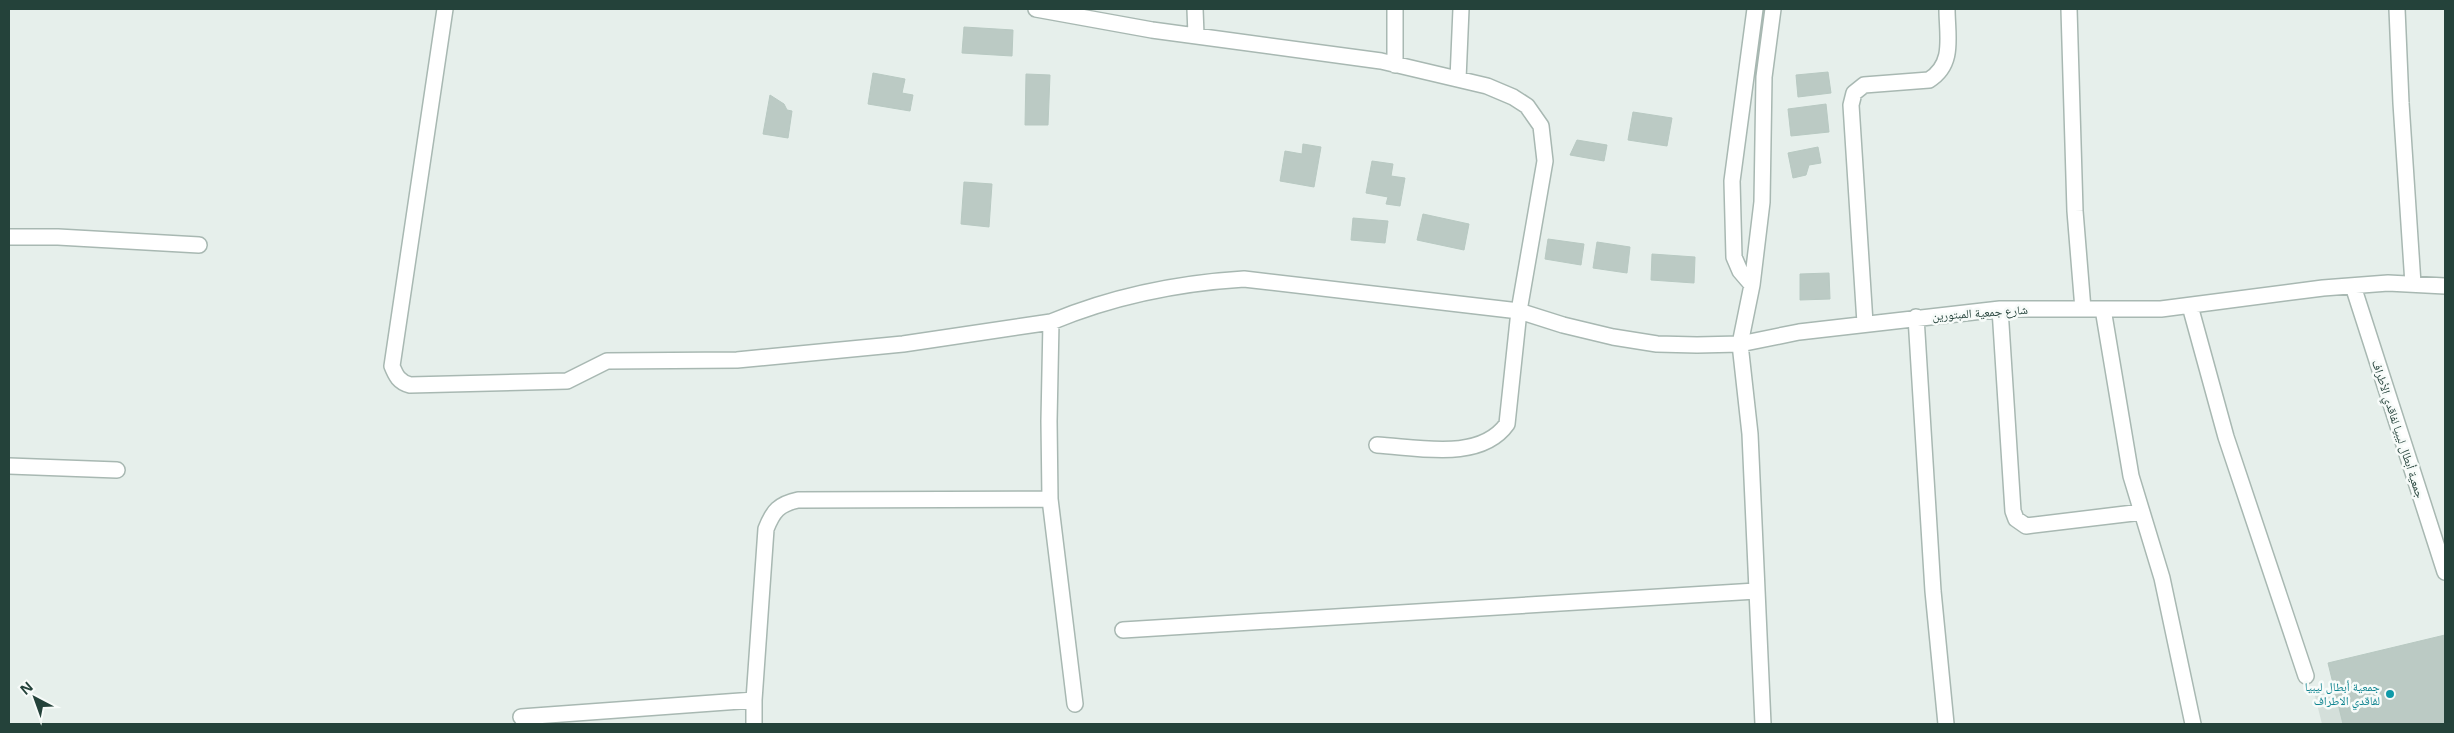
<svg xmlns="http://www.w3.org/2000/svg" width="2454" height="733" font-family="'Open Sans','Noto Naskh Arabic',sans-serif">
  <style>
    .built { fill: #d4dfda }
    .building { fill: #bbcac4; stroke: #b8c9c2 }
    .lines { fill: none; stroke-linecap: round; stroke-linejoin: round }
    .minor-casing { stroke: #a8b8b2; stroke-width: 18 }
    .minor { stroke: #fff; stroke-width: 15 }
    .culture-dot { fill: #0f9aa8; stroke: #f7fbf9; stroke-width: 2 }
    .labels { text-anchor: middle; stroke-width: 5; stroke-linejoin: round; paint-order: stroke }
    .street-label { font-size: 12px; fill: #24423a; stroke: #f7fbf9 }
    .culture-label { font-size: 12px; fill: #0d838f; stroke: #f7fbf9; text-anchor: end }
  </style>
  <rect width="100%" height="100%" fill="#e6efeb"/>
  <path class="built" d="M 2409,670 L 2424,724 L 2322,724 L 2315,696 Z"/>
  <path class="building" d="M 964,27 L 1013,30 L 1012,56 L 962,53 Z
    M 1828,72 L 1831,93 L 1798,97 L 1796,75 Z
    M 873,73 L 905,79 L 902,93 L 913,95 L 910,111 L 868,104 Z
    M 1026,74 L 1050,75 L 1048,125 L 1025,125 Z
    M 770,95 L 784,104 L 787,110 L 792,111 L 788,138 L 763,134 Z
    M 1826,104 L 1829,132 L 1791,136 L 1788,109 Z
    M 1633,112 L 1672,118 L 1667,146 L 1628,140 Z
    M 1577,140 L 1607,145 L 1604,161 L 1570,155 Z
    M 1303,144 L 1321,147 L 1314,187 L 1280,181 L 1285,151 L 1302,154 Z
    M 1818,147 L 1821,163 L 1809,165 L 1806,175 L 1793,178 L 1788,153 Z
    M 1372,161 L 1393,164 L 1391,176 L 1405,178 L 1400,206 L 1386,204 L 1388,197 L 1366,193 Z
    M 964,182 L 992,184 L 989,227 L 961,224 Z
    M 1423,214 L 1469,224 L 1464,250 L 1417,240 Z
    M 1353,218 L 1388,221 L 1385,243 L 1351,240 Z
    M 1548,239 L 1584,244 L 1581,265 L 1545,259 Z
    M 1597,242 L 1630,247 L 1627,273 L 1593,268 Z
    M 1652,254 L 1695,257 L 1694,283 L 1651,280 Z
    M 1829,273 L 1830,299 L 1800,300 L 1800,274 Z
    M 2445,635 L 2445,724 L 2343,724 L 2328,663 Z"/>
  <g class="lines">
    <g class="minor-casing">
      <path id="minor" d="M 445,9 L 392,366 C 396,376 399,382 410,385 L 567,381 L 607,361 L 737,360 L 903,344 L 1051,322
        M 1036,9 L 1152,30 L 1381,61 L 1487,86 L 1513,97 L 1527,106 L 1541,126 L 1545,161 L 1519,311 L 1507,424 C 1480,462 1417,447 1377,445
        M 1195,9 L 1196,35
        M 1395,9 L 1395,65
        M 2069,9 L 2075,211 L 2083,309
        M 2397,9 L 2401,103 L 2413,284
        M 1458,79 L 1461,9
        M 9,237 L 58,237 L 199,245
        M 1752,285 L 1740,271 L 1734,257 L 1732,181 L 1755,9
        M 2353,286 L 2445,572
        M 2190,306 L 2226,437 L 2306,676
        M 2000,309 L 2013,511 L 2016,519 L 2026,526 L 2142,512
        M 2103,309 L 2131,476 L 2162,578 L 2193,724
        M 1916,317 L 1933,591 L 1946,724
        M 1865,323 L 1851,105 L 1854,93 L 1864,85 L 1929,80 C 1955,64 1947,36 1947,9
        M 9,466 L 117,470
        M 1123,630 L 1756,591
        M 1075,704 L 1050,499 L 1049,421 L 1051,322 C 1111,297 1179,283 1244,279 L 1519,311 L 1563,325 L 1613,337 L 1657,344 L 1697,345 L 1740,344 L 1799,332 L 2000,309 L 2161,309 L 2323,288 L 2388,283 L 2445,286
        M 521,717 L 754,700
        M 754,724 L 754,700 L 766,529 C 773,511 779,504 798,500 L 1050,499
        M 1763,724 L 1750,434 L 1740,344 L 1752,285 L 1762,202 L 1764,77 L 1773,9"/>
    </g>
    <use href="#minor" class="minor"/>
  </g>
  <circle class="culture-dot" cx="2390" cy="694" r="5"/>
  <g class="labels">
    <g class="street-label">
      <text transform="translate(1980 313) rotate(-4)" y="4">شارع جمعية المبتورين</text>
      <text transform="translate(2398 429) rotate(72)" y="4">جمعية أبطال ليبيا لفاقدي الأطراف</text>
    </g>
    <g class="culture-label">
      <text x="2380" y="691">جمعية أبطال ليبيا<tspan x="2380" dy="14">لفاقدي الاطراف</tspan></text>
    </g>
  </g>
  <rect width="2454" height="733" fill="none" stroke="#24423a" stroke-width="20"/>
  <g transform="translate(35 698) rotate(319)" stroke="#f7fbf9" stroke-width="4" paint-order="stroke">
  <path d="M0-4L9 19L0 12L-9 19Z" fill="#24423a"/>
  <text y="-8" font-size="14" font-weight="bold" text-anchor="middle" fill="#24423a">N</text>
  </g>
</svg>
